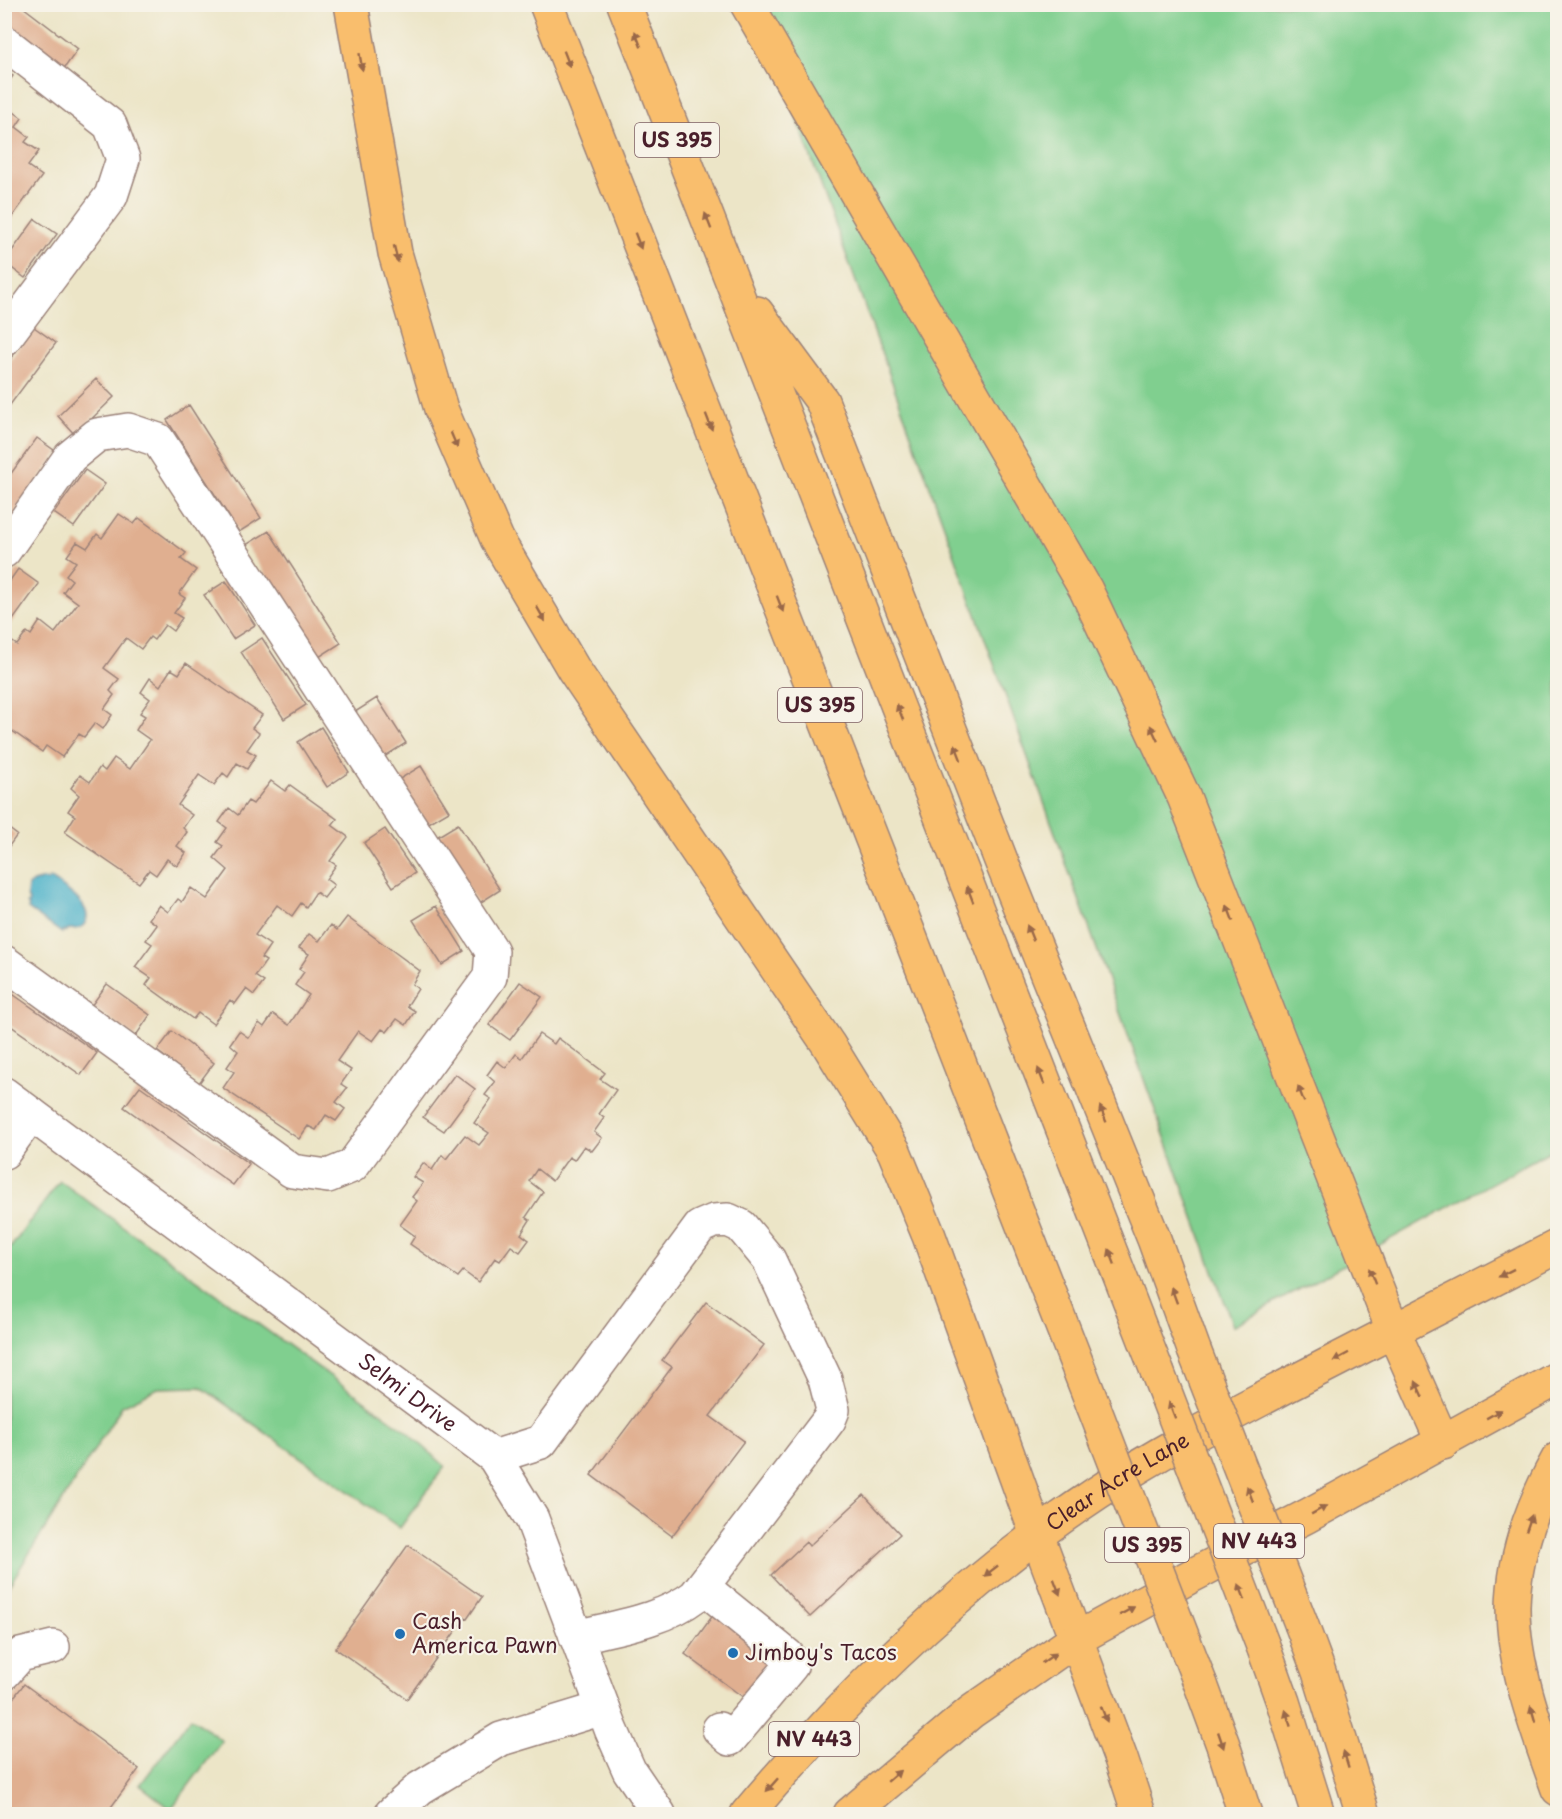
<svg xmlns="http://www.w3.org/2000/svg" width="1562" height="1819" font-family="'Playpen Sans',sans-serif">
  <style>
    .green { fill: #80cf8f; stroke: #65775d; stroke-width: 1.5 }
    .water { fill: #4ab1c9; stroke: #4a687a; stroke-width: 1.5 }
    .building { fill: #e0af90 }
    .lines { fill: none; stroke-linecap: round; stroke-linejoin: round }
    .minor-casing { stroke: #9b8279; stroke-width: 36 }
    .major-casing { stroke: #9b8279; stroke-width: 36 }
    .highway-casing { stroke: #9b8279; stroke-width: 36 }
    .minor { stroke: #fff; stroke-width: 33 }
    .major { stroke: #f9be6d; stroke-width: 33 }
    .highway { stroke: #f9be6d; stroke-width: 33 }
    .highway-bridge-casing { stroke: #9b8279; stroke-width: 36; stroke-linecap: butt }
    .highway-bridge { stroke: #f9be6d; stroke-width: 33 }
    .oneway { fill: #996749 }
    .poi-dot { fill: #1f6fb2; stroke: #f7f3e8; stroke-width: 2 }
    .labels { text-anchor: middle; stroke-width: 4.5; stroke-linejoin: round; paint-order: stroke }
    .shield { fill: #f7f3e8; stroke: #7e5f64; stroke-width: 1.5 }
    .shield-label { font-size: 20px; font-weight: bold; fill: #4a1f2b }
    .street-label { font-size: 21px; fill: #4a1f2b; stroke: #f7f3e8 }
    .poi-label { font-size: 21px; fill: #4a1f2b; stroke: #f7f3e8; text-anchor: start }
  </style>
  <rect width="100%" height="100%" fill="#f7f3e8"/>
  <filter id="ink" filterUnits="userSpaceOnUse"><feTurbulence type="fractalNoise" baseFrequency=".0167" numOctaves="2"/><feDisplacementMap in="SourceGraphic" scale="12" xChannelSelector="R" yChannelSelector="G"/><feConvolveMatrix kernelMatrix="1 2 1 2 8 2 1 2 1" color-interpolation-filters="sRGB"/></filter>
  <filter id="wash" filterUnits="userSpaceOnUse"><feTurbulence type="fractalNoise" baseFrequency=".008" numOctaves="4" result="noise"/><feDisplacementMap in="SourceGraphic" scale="24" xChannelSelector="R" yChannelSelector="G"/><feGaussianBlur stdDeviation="1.35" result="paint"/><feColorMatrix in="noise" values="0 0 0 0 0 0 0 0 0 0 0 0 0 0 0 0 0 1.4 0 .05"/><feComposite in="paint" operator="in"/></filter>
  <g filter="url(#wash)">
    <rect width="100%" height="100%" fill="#ece5c7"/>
    <path class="green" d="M 756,5 L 1557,5 L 1557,1147 L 1233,1326 Z
      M 60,1181 L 405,1430 L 445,1466 L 400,1528 L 201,1387 L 158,1388 L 122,1406 L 5,1592 L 5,1255 Z
      M 191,1717 L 222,1741 L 171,1809 L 140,1785 Z"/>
    <path class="water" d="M 50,878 C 62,887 95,906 85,923 C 82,929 75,930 68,929 L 66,932 L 63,930 L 62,933 L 28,909 L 29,906 L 27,904 L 29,902 L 27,896 L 28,886 L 33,882 L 45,879 L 47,881 Z"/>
    <g id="blocks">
      <path class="building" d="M 5,4 L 19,4 L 78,49 L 63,70 L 5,27 Z
        M 4,70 L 13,76 L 4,88 Z
        M 7,107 L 22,118 L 16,127 L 29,137 L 25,142 L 39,151 L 28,166 L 42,176 L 7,224 L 4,223 L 4,110 Z
        M 35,219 L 57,234 L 25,278 L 4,262 Z
        M 34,327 L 56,343 L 4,413 L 4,368 Z
        M 96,379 L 114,397 L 75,435 L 58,416 Z
        M 189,405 L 261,518 L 239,532 L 167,420 Z
        M 37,438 L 58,453 L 4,527 L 4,483 Z
        M 85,470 L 105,484 L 74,527 L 54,513 Z
        M 119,514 L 134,524 L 139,518 L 186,553 L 181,559 L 196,570 L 179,594 L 185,598 L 174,613 L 182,618 L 173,631 L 165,625 L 154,640 L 150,637 L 141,649 L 126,638 L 104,668 L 119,679 L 110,691 L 114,695 L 104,709 L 112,715 L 103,729 L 95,723 L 84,737 L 79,734 L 62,757 L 46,746 L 42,752 L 4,725 L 4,661 L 6,658 L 4,643 L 8,639 L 17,645 L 27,632 L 31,635 L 40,621 L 55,633 L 78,603 L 63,592 L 72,580 L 66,575 L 76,562 L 67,556 L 77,542 L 87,548 L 97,534 L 102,538 Z
        M 269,531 L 341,643 L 319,657 L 246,545 Z
        M 18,569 L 39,584 L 8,627 L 4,624 L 4,589 Z
        M 226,581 L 255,625 L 233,639 L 204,595 Z
        M 262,638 L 306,705 L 284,719 L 241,652 Z
        M 186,663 L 262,715 L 252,728 L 259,733 L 247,750 L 256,755 L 247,769 L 237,763 L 228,777 L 223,773 L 214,785 L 199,775 L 178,805 L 192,815 L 183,828 L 187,832 L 177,846 L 186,853 L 177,866 L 167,859 L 156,875 L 149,870 L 139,883 L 65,832 L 75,816 L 68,811 L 79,795 L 71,788 L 80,775 L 90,782 L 100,767 L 105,771 L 114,758 L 130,769 L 150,740 L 136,730 L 145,716 L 140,713 L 150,699 L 141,692 L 150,678 L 160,686 L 171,669 L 179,674 Z
        M 377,698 L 406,743 L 384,757 L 355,712 Z
        M 321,727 L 349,772 L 327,787 L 298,742 Z
        M 421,766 L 449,811 L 427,824 L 398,780 Z
        M 271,781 L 285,791 L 290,785 L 337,819 L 332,825 L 348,837 L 330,861 L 336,865 L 326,879 L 334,885 L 324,898 L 316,892 L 306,907 L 301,903 L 292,916 L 277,905 L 255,935 L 270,945 L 261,958 L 266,961 L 255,976 L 264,982 L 254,995 L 246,989 L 235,1004 L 230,1000 L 213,1024 L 198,1013 L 193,1019 L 146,985 L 151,978 L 135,967 L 152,944 L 146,940 L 157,925 L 149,919 L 159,905 L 168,912 L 178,899 L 182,902 L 191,888 L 207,899 L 228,870 L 214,858 L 223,846 L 217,842 L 227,828 L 219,822 L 229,808 L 238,815 L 248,801 L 253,804 Z
        M 458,824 L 500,890 L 478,904 L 435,838 Z
        M 4,825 L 17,835 L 4,853 Z
        M 385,829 L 415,873 L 393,887 L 364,843 Z
        M 436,906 L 464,951 L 442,965 L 413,920 Z
        M 347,917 L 420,971 L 412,984 L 418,989 L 407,1006 L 415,1011 L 406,1025 L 397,1019 L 387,1032 L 382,1029 L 373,1041 L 358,1031 L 337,1061 L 351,1070 L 341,1084 L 347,1088 L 336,1102 L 345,1109 L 336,1121 L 326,1115 L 316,1130 L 308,1126 L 299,1139 L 223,1088 L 234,1072 L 227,1067 L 238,1051 L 230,1044 L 239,1031 L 249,1038 L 259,1023 L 264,1027 L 273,1014 L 289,1025 L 309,995 L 295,985 L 304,972 L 299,969 L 309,954 L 299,948 L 309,934 L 319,941 L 331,925 L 337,930 Z
        M 520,982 L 542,997 L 510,1040 L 489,1025 Z
        M 107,984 L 150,1015 L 135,1037 L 91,1006 Z
        M 4,988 L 97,1053 L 81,1075 L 4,1021 Z
        M 172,1031 L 214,1063 L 199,1083 L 157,1051 Z
        M 539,1034 L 554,1044 L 558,1038 L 605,1073 L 600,1079 L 616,1090 L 599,1114 L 604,1118 L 594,1132 L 602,1138 L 592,1151 L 584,1146 L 574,1160 L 569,1157 L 552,1181 L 537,1169 L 529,1181 L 543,1192 L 526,1217 L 530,1220 L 521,1234 L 529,1240 L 520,1252 L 511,1246 L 500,1261 L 495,1258 L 478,1282 L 463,1271 L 458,1277 L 410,1244 L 415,1236 L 400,1225 L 417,1201 L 412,1197 L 423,1183 L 413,1177 L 423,1163 L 432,1170 L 442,1155 L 446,1159 L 465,1135 L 479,1145 L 489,1133 L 474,1123 L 491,1099 L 485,1095 L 495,1082 L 487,1075 L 497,1061 L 506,1068 L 516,1054 L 522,1058 Z
        M 455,1074 L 475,1089 L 444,1131 L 423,1117 Z
        M 140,1086 L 249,1164 L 233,1185 L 124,1107 Z
        M 706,1302 L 764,1345 L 710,1416 L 744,1441 L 672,1536 L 591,1475 L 672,1367 L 662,1360 Z
        M 864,1495 L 900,1534 L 810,1617 L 771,1575 L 806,1542 L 809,1546 Z
        M 408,1545 L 482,1597 L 467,1619 L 465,1618 L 407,1699 L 335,1648 Z
        M 719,1607 L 782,1653 L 747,1700 L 685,1654 Z
        M 24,1684 L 139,1769 L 106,1814 L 4,1814 L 4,1710 Z"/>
    </g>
  </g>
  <g filter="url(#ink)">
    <use href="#blocks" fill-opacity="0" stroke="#9b8279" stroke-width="1.5"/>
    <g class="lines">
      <g class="minor-casing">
        <g id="minor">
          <path d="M 4,42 L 110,125 L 123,159 L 111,196 L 4,339"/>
          <path d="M 4,551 L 70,457 L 97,435 L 128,430 L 158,440 L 492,951 L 490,977 L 352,1166 L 328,1176 L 292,1171 L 4,962"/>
          <path id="s1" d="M 4,1094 L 494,1457 L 532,1519 L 611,1729 L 629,1770 L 659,1814"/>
          <path d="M 4,1152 L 31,1114"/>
          <path d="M 494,1457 L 541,1442 L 700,1227 L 714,1221 L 728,1220 L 741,1226 L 769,1260 L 825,1379 L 833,1410 L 829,1420 L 695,1596 C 662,1621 616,1627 576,1637"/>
          <path d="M 703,1587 L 788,1656 L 791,1666 L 730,1739 L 719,1729"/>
          <path d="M 4,1673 L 20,1655 L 53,1647"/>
          <path d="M 391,1814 L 420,1788 L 501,1739 L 603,1708"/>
        </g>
      </g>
      <g class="major-casing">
        <g id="major">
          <path d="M 1037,1535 L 1121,1759 L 1139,1814"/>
          <path id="s2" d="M 747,1814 C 849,1692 964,1581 1097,1493 C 1160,1451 1227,1417 1294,1382 C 1382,1336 1470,1291 1558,1246"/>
          <path d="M 850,1814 L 971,1712 L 1076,1639 L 1193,1575 L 1307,1516 L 1558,1378"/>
        </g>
      </g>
      <g class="highway-casing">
        <path id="highway" d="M 351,4 L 395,253 L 441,409 L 497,539 L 574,670 L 828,1044 L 894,1151 L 929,1236 L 1037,1535
          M 546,4 L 1093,1405
          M 624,4 L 1157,1371
          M 747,4 L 1086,590 L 1184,797 L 1393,1330 L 1443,1443
          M 757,313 L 822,401 L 1002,863 L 1154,1239 L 1194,1350
          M 1558,1459 C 1533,1504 1514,1555 1513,1607 C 1513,1667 1538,1733 1558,1789
          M 1302,1626 L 1319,1672 L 1363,1814
          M 1263,1646 L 1283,1702 L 1318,1814
          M 1201,1685 L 1223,1745 L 1245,1814"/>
      </g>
      <use href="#minor" class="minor"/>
      <use href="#major" class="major"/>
      <use href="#highway" class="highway"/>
      <g class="highway-bridge-casing">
        <path id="highway-bridge" d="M 1194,1350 L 1302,1626
          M 1157,1371 L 1263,1646
          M 1093,1405 L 1201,1685"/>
      </g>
      <use href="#highway-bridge" class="highway-bridge"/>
    </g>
    <defs><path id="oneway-solid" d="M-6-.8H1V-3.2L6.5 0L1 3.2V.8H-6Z" transform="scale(1.5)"/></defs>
    <g class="oneway">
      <use href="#oneway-solid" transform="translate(638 39) rotate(-111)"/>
      <use href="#oneway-solid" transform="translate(567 59) rotate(69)"/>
      <use href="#oneway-solid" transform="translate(361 62) rotate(80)"/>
      <use href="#oneway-solid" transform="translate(708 221) rotate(-111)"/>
      <use href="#oneway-solid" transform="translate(638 241) rotate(69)"/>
      <use href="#oneway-solid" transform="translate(396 254) rotate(76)"/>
      <use href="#oneway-solid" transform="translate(709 422) rotate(69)"/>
      <use href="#oneway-solid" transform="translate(454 440) rotate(67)"/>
      <use href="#oneway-solid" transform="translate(780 604) rotate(69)"/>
      <use href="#oneway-solid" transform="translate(541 614) rotate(60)"/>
      <use href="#oneway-solid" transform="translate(900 712) rotate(-111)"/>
      <use href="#oneway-solid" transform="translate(1154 733) rotate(-115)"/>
      <use href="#oneway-solid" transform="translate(958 752) rotate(-111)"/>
      <use href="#oneway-solid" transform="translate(970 894) rotate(-111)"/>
      <use href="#oneway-solid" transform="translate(1230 913) rotate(-111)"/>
      <use href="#oneway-solid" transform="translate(1030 933) rotate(-112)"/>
      <use href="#oneway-solid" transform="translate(1041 1076) rotate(-111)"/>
      <use href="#oneway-solid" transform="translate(1301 1094) rotate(-111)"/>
      <use href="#oneway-solid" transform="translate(1103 1114) rotate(-112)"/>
      <use href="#oneway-solid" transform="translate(1112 1257) rotate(-111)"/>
      <use href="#oneway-solid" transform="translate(1506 1273) rotate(153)"/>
      <use href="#oneway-solid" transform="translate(1372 1276) rotate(-111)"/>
      <use href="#oneway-solid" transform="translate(1174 1295) rotate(-110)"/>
      <use href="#oneway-solid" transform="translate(1341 1357) rotate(152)"/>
      <use href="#oneway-solid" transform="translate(1419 1389) rotate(-114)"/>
      <use href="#oneway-solid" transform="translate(1172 1410) rotate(-111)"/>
      <use href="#oneway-solid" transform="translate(1494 1414) rotate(-29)"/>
      <use href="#oneway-solid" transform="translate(1250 1494) rotate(-111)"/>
      <use href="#oneway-solid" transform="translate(1319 1510) rotate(-29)"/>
      <use href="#oneway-solid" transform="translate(1529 1523) rotate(-71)"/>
      <use href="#oneway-solid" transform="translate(991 1571) rotate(142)"/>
      <use href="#oneway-solid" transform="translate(1057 1587) rotate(69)"/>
      <use href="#oneway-solid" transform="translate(1242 1592) rotate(-111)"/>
      <use href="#oneway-solid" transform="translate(1127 1611) rotate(-29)"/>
      <use href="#oneway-solid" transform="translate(1049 1658) rotate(-35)"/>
      <use href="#oneway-solid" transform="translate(1104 1714) rotate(69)"/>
      <use href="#oneway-solid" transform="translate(1533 1714) rotate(-106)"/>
      <use href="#oneway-solid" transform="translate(1288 1718) rotate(-107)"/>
      <use href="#oneway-solid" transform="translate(1221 1740) rotate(71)"/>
      <use href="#oneway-solid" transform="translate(1346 1759) rotate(-107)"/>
      <use href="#oneway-solid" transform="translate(894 1776) rotate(-41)"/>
      <use href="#oneway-solid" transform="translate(772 1785) rotate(132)"/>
    </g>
  </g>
  <g class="poi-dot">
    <circle cx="400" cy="1634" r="6"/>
    <circle cx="733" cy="1653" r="6"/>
  </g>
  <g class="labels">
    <g class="shield">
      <rect x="635" y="123" width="84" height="34" rx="4.5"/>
      <rect x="778" y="688" width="84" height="34" rx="4.5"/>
      <rect x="1214" y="1524" width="90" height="34" rx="4.5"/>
      <rect x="1105" y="1528" width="84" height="34" rx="4.5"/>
      <rect x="769" y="1722" width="90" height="34" rx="4.5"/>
    </g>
    <g class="shield-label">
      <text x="677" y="147">US 395</text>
      <text x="820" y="712">US 395</text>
      <text x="1259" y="1548">NV 443</text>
      <text x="1147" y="1552">US 395</text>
      <text x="814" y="1746">NV 443</text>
    </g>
    <g class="street-label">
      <text dy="7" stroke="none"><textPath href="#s1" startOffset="502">Selmi Drive</textPath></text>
      <text dy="7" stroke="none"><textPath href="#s2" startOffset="500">Clear Acre Lane</textPath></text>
    </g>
    <g class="poi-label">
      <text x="412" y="1629">Cash<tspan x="412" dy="24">America Pawn</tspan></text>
      <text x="745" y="1660">Jimboy's Tacos</text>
    </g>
  </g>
  <rect width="1562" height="1819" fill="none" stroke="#f7f3e8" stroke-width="24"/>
</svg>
